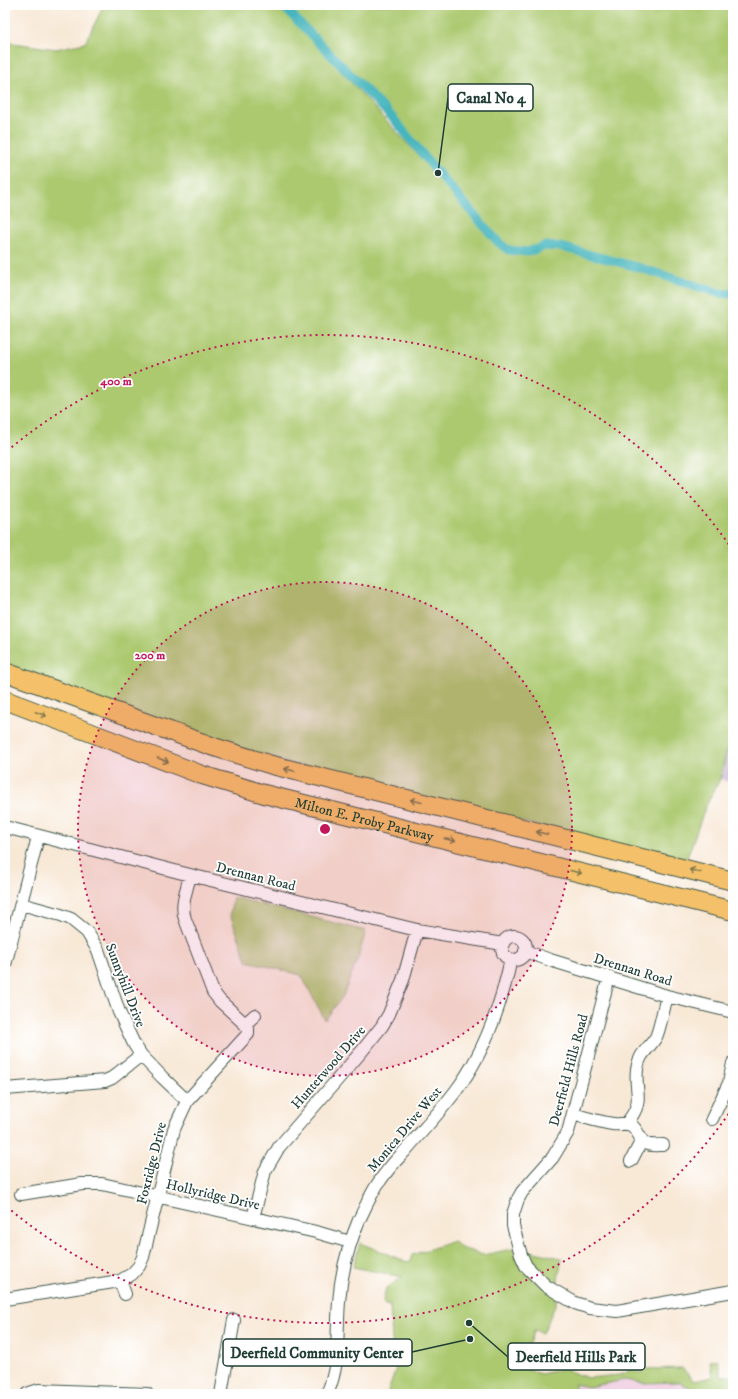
<svg xmlns="http://www.w3.org/2000/svg" width="738" height="1399" font-family="'IM FELL DW Pica',serif">
  <style>
    .built { fill: #f1d0e3 }
    .industrial { fill: #cebed1 }
    .green { fill: #acc96f; stroke: #668352 }
    .lines { fill: none; stroke-linecap: round; stroke-linejoin: round }
    .canal { stroke: #46b5be; stroke-width: 9 }
    .minor-casing { stroke: #40574c; stroke-width: 14 }
    .highway-casing { stroke: #40574c; stroke-width: 20 }
    .minor { stroke: #fff; stroke-width: 12 }
    .highway { stroke: #f4c16b; stroke-width: 18 }
    .oneway { stroke: #7f784d }
    .ring { fill: none; stroke: #c2185b; stroke-width: 2; stroke-dasharray: 2 4 }
    .labels { text-anchor: middle; stroke-width: 3.5; stroke-linejoin: round; paint-order: stroke }
    .street-label { font-size: 14px; fill: #1f3d34; stroke: #fff }
    .centre { fill: #c2185b; stroke: #fff; stroke-width: 2 }
    .ring-label { font-size: 12px; text-anchor: middle; font-weight: bold; fill: #c2185b; stroke: #fff; stroke-width: 3.5; stroke-linejoin: round; paint-order: stroke }
    .leader { fill: none; stroke: #1f3d34; stroke-width: 1.5 }
    .callout-dot { fill: #1f3d34; stroke: #fff; stroke-width: 1.5 }
    .callout { fill: #fff; stroke: #1f3d34; stroke-width: 1.5 }
    .callout-label { font-size: 15px; text-anchor: middle; font-weight: bold; fill: #1f3d34 }
  </style>
  <rect width="100%" height="100%" fill="#fff"/>
  <filter id="ink" filterUnits="userSpaceOnUse"><feTurbulence type="fractalNoise" baseFrequency=".025" numOctaves="2"/><feDisplacementMap in="SourceGraphic" scale="8" xChannelSelector="R" yChannelSelector="G"/><feConvolveMatrix kernelMatrix="1 2 1 2 8 2 1 2 1" color-interpolation-filters="sRGB"/></filter>
  <filter id="wash" filterUnits="userSpaceOnUse"><feTurbulence type="fractalNoise" baseFrequency=".012" numOctaves="4" result="noise"/><feDisplacementMap in="SourceGraphic" scale="16" xChannelSelector="R" yChannelSelector="G"/><feGaussianBlur stdDeviation="0.9" result="paint"/><feColorMatrix in="noise" values="0 0 0 0 0 0 0 0 0 0 0 0 0 0 0 0 0 1.4 0 .05"/><feComposite in="paint" operator="in"/></filter>
  <g filter="url(#wash)">
    <rect width="100%" height="100%" fill="#f8e8d6"/>
    <path class="built" d="M 624,1380 L 644,1383 L 679,1382 L 695,1390 L 696,1394 L 579,1394 L 574,1383 L 589,1387 Z"/>
    <path class="industrial" d="M 733,723 L 733,784 L 720,779 Z"/>
    <path class="green" d="M 103,5 L 280,5 L 498,242 L 506,248 L 393,118 L 282,5 L 733,5 L 733,723 L 720,779 L 705,808 L 685,863 L 257,755 L 5,666 L 5,42 L 56,49 L 85,43 L 101,11 Z
      M 233,897 L 366,931 L 358,958 L 343,996 L 325,1020 L 301,975 L 247,961 L 230,914 Z
      M 454,1241 L 461,1248 L 483,1255 L 512,1249 L 530,1251 L 562,1258 L 557,1285 L 556,1303 L 543,1333 L 535,1330 L 520,1367 L 541,1374 L 563,1369 L 588,1378 L 620,1375 L 626,1373 L 629,1369 L 640,1373 L 646,1369 L 682,1368 L 694,1381 L 712,1377 L 710,1361 L 718,1360 L 721,1376 L 733,1376 L 733,1394 L 696,1394 L 695,1390 L 678,1382 L 644,1383 L 624,1380 L 589,1387 L 574,1384 L 579,1394 L 387,1394 L 396,1368 L 392,1340 L 390,1306 L 385,1305 L 383,1301 L 386,1288 L 403,1277 L 353,1267 L 360,1243 L 407,1262 L 410,1261 L 412,1255 Z"/>
    <g class="lines">
      <path class="canal" d="M 282,5 L 393,118 L 438,173 L 498,242 L 508,250 L 528,252 L 545,246 L 561,247 L 637,267 L 719,293 L 733,294"/>
    </g>
  </g>
  <g filter="url(#ink)">
    <g class="lines">
      <g class="minor-casing">
        <path id="minor" d="M 5,827 L 190,875 L 417,930 L 503,944
          M 21,904 L 61,915 L 71,919 L 87,932 L 98,950 L 119,1012 L 134,1044 L 141,1055 L 162,1077 L 187,1101
          M502 948a12 12 0 1 1 24 0a12 12 0 1 1-24 0Z
          M 525,951 L 550,960 L 667,996 L 733,1012
          M 5,965 L 38,837
          M 609,977 L 568,1132 L 553,1157 L 522,1192 L 518,1199 L 513,1214 L 513,1226 L 521,1255 L 526,1266 L 546,1286 L 575,1303 L 590,1308 L 617,1311 L 733,1291
          M 245,1024 L 255,1015
          M 5,1089 L 105,1081 L 112,1078 L 141,1055
          M 573,1114 C 586,1118 599,1122 613,1124 C 619,1125 626,1122 631,1125 C 639,1130 639,1141 647,1144 C 651,1146 658,1145 663,1145
          M 712,1119 L 729,1083 L 733,1063
          M 626,1124 C 646,1100 634,1094 637,1069 C 639,1053 649,1049 656,1037 C 660,1029 664,1006 667,996
          M 631,1161 L 642,1140
          M 21,1194 L 82,1184 L 102,1184 L 316,1232 L 350,1242
          M 253,1218 L 265,1171 L 279,1147 L 362,1051 L 382,1026 L 389,1014 L 403,980 L 417,930
          M 120,1281 L 125,1294
          M 5,1299 L 120,1281 L 132,1274 L 139,1266 L 143,1257 L 174,1129 L 187,1101 L 248,1034 L 248,1029 L 245,1024 L 220,1001 L 213,992 L 185,919 C 180,904 187,890 190,875
          M 27,1394 L 39,1390 L 147,1394
          M 221,1394 L 234,1320
          M 327,1394 C 341,1362 336,1335 339,1302 C 341,1273 348,1246 359,1220 C 365,1208 370,1196 377,1185 C 385,1173 394,1162 404,1152 C 421,1132 439,1113 455,1092 C 484,1054 501,1005 511,959"/>
      </g>
      <g class="highway-casing">
        <g id="highway">
          <path d="M 5,672 L 214,747 L 272,765 L 733,881"/>
          <path id="s1" d="M 5,700 L 202,775 L 264,794 L 733,911"/>
        </g>
      </g>
      <use href="#minor" class="minor"/>
      <use href="#highway" class="highway"/>
    </g>
    <defs><path id="oneway-shaft" d="M-6 0H5M1.5-3L5.5 0L1.5 3" fill="none" stroke-width="1.6" stroke-linecap="round" stroke-linejoin="round"/></defs>
    <g class="oneway">
      <use href="#oneway-shaft" transform="translate(41 714) rotate(21)"/>
      <use href="#oneway-shaft" transform="translate(163 760) rotate(21)"/>
      <use href="#oneway-shaft" transform="translate(290 770) rotate(-166)"/>
      <use href="#oneway-shaft" transform="translate(416 801) rotate(-166)"/>
      <use href="#oneway-shaft" transform="translate(542 833) rotate(-166)"/>
      <use href="#oneway-shaft" transform="translate(450 840) rotate(14)"/>
      <use href="#oneway-shaft" transform="translate(695 871) rotate(-166)"/>
      <use href="#oneway-shaft" transform="translate(576 872) rotate(14)"/>
    </g>
  </g>
  <circle cx="325" cy="829" r="247" fill="#c2185b" fill-opacity=".12"/>
  <g class="ring">
    <circle cx="325" cy="829" r="247"/>
    <path d="M732 1109A494 494 0 0 1 7 1207M7 451A494 494 0 0 1 732 549"/>
  </g>
  <g class="labels">
    <g class="street-label">
      <text dy="5" stroke="none"><textPath href="#s1" startOffset="379">Milton E. Proby Parkway</textPath></text>
      <text transform="translate(256 876) rotate(14)" y="5">Drennan Road</text>
      <text transform="translate(633 969) rotate(17)" y="5">Drennan Road</text>
      <text transform="translate(126 985) rotate(69)" y="5">Sunnyhill Drive</text>
      <text transform="translate(328 1067) rotate(-49)" y="5">Hunterwood Drive</text>
      <text transform="translate(568 1070) rotate(-75)" y="5">Deerfield Hills Road</text>
      <text transform="translate(404 1129) rotate(-50)" y="5">Monica Drive West</text>
      <text transform="translate(151 1163) rotate(-76)" y="5">Foxridge Drive</text>
      <text transform="translate(213 1194) rotate(13)" y="5">Hollyridge Drive</text>
    </g>
  </g>
  <circle cx="325" cy="829" r="6" class="centre"/>
  <g class="ring-label">
    <text x="116" y="385">400 m</text>
    <text x="150" y="659">200 m</text>
  </g>
  <path class="leader" d="M438 173L448 98M470 1339L412 1352M469 1323L508 1357"/>
  <g class="callout-dot">
    <circle cx="438" cy="173" r="4"/>
    <circle cx="470" cy="1339" r="4"/>
    <circle cx="469" cy="1323" r="4"/>
  </g>
  <g class="callout">
    <rect x="448" y="84" width="85" height="27" rx="4"/>
    <rect x="223" y="1339" width="189" height="27" rx="4"/>
    <rect x="508" y="1343" width="137" height="27" rx="4"/>
  </g>
  <g class="callout-label">
    <text x="491" y="103">Canal No 4</text>
    <text x="317" y="1358">Deerfield Community Center</text>
    <text x="576" y="1362">Deerfield Hills Park</text>
  </g>
  <rect width="738" height="1399" fill="none" stroke="#fff" stroke-width="20"/>
</svg>
